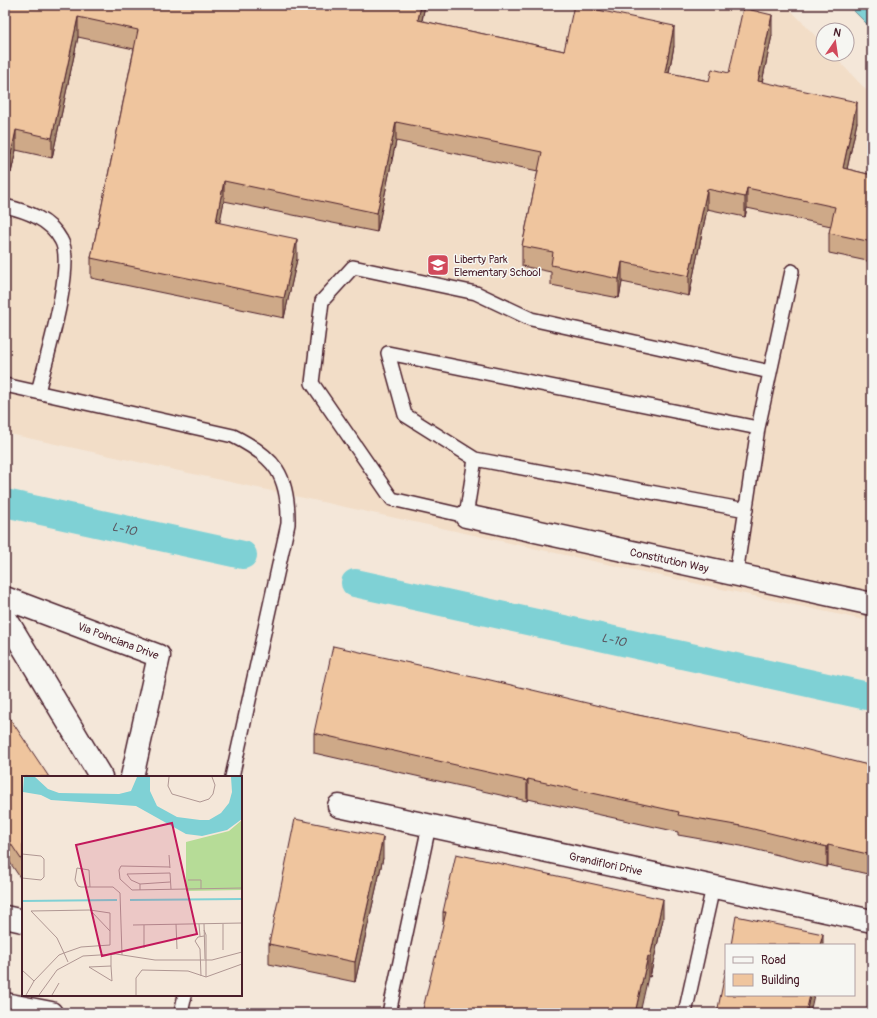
<svg xmlns="http://www.w3.org/2000/svg" width="877" height="1018" font-family="Pangolin,sans-serif">
  <style>
    .built { fill: #f2ddc7 }
    .water { fill: #7fd1d5; stroke: #6a8a91 }
    .lines { fill: none; stroke-linecap: round; stroke-linejoin: round }
    .canal { stroke: #7fd1d5; stroke-width: 28 }
    .service-casing { stroke: #4a1f2b; stroke-width: 16 }
    .minor-casing { stroke: #4a1f2b; stroke-width: 25 }
    .tertiary-casing { stroke: #4a1f2b; stroke-width: 25 }
    .service { stroke: #f6f6f2; stroke-width: 13 }
    .minor { stroke: #f6f6f2; stroke-width: 22 }
    .tertiary { stroke: #f6f6f2; stroke-width: 22 }
    .wall { fill: #cea988; stroke: #4a1f2b }
    .shaded-wall { fill: #a78a6f; stroke: #4a1f2b }
    .building { fill: #efc59e; stroke: #4a1f2b }
    .labels { text-anchor: middle; stroke-width: 3; stroke-linejoin: round; paint-order: stroke }
    .poi-label { font-size: 11px; fill: #4a1f2b; stroke: #f6f6f2; text-anchor: start }
    .street-label { font-size: 11px; fill: #4a1f2b; stroke: #f6f6f2 }
    .water-label { font-size: 12px; font-style: italic; fill: #5a545e; stroke: #f6f6f2 }
    .inset-river { fill: none; stroke: #7fd1d5; stroke-width: 2 }
    .inset-road { fill: none; stroke: #b09793; stroke-width: 1 }
    .view { fill: #c2185b; fill-opacity: 0.15; stroke: #c2185b; stroke-width: 2 }
    .inset-edge { fill: none; stroke: #4a1f2b; stroke-width: 2 }
  </style>
  <rect width="100%" height="100%" fill="#f4e7d9"/>
  <filter id="ink" filterUnits="userSpaceOnUse"><feTurbulence type="fractalNoise" baseFrequency=".025" numOctaves="2"/><feDisplacementMap in="SourceGraphic" scale="8" xChannelSelector="R" yChannelSelector="G"/><feConvolveMatrix kernelMatrix="1 2 1 2 8 2 1 2 1" color-interpolation-filters="sRGB"/></filter>
  <g filter="url(#ink)">
    <path class="built" d="M 5,5 L 786,5 L 823,44 L 823,54 L 832,54 L 872,96 L 872,586 L 864,620 L 5,433 Z"/>
    <path class="water" d="M 848,5 L 872,5 L 872,29 Z"/>
    <g class="lines">
      <g class="canal">
        <path id="s1" d="M 5,503 L 243,555"/>
        <path id="s2" d="M 355,583 L 872,697"/>
      </g>
      <g class="service-casing">
        <path id="service" d="M 5,206 C 26,211 50,219 61,240 C 76,264 45,362 38,392
          M 5,385 L 233,436 C 275,457 289,475 288,524 L 232,777
          M 758,428 L 792,271
          M 475,459 L 746,510
          M 736,574 L 758,428 L 388,353 L 405,415 L 475,459 L 466,516 L 392,499 L 312,383 L 322,301 L 353,267 L 476,293 L 531,319 L 770,372
          M 181,1013 L 185,995
          M 389,1013 L 429,826
          M 685,1013 L 713,887"/>
      </g>
      <g class="minor-casing">
        <g id="minor">
          <path id="s3" d="M 466,516 L 872,604"/>
          <path id="s4" d="M 5,598 L 159,656 L 132,777"/>
          <path d="M 5,617 L 101,777"/>
          <path id="s5" d="M 339,806 L 872,921"/>
          <path d="M 5,917 L 23,921"/>
        </g>
      </g>
      <g class="tertiary-casing">
        <path id="tertiary" d="M 5,1004 L 51,1013"/>
      </g>
      <use href="#service" class="service"/>
      <use href="#minor" class="minor"/>
      <use href="#tertiary" class="tertiary"/>
    </g>
    <path class="wall" d="M 5,5 L 425,5 L 422,21 L 564,51 L 674,46 L 669,73 L 709,81 L 729,73 L 772,35 L 762,82 L 857,122 L 847,169 L 872,175 L 872,262 L 829,253 L 829,233 L 831,226 L 747,208 L 745,217 L 707,209 L 689,296 L 622,282 L 619,298 L 551,285 L 551,272 L 522,266 L 522,246 L 538,171 L 396,141 L 377,232 L 224,201 L 219,223 L 297,259 L 284,318 L 91,278 L 91,258 L 134,49 L 78,37 L 52,158 L 16,150 L 11,173 L 5,172 Z
      M 5,711 L 23,777 L 23,882 L 5,855 Z
      M 633,714 L 872,766 L 872,875 L 828,865 L 827,867 L 741,846 L 678,835 L 678,832 L 528,799 L 527,801 L 314,753 L 314,733 Z
      M 383,858 L 355,982 L 269,964 L 269,944 Z
      M 443,912 L 663,919 L 650,977 L 443,922 Z"/>
    <path class="shaded-wall" d="M 421,5 L 425,5 L 418,40 L 418,20 Z
      M 772,15 L 772,35 L 758,101 L 758,81 Z
      M 78,17 L 78,37 L 52,158 L 52,138 Z
      M 674,26 L 674,46 L 665,92 L 665,72 Z
      M 857,102 L 857,122 L 843,188 L 843,168 Z
      M 396,122 L 396,141 L 377,232 L 377,213 Z
      M 16,130 L 16,150 L 11,173 L 11,154 Z
      M 224,181 L 224,201 L 216,242 L 216,222 Z
      M 747,188 L 747,208 L 745,217 L 745,197 Z
      M 707,189 L 707,209 L 689,296 L 689,276 Z
      M 297,239 L 297,259 L 284,318 L 284,298 Z
      M 622,262 L 622,282 L 619,298 L 619,279 Z
      M 528,779 L 528,799 L 527,801 L 527,781 Z
      M 383,837 L 383,858 L 355,982 L 355,962 Z
      M 828,845 L 828,865 L 827,867 L 827,847 Z
      M 663,899 L 663,919 L 650,977 L 650,957 Z
      M 823,934 L 823,945 L 820,945 Z
      M 648,956 L 648,977 L 640,1013 L 635,1013 Z
      M 810,995 L 814,995 L 810,1013 L 806,1013 Z"/>
    <path class="building" d="M 5,5 L 421,5 L 418,20 L 564,51 L 574,5 L 674,26 L 665,72 L 709,81 L 712,69 L 729,73 L 743,8 L 772,15 L 758,81 L 857,102 L 843,168 L 872,175 L 872,242 L 829,233 L 835,207 L 747,188 L 745,197 L 707,189 L 689,276 L 622,262 L 619,279 L 551,265 L 553,252 L 522,246 L 542,152 L 396,122 L 377,213 L 224,181 L 216,222 L 297,239 L 284,298 L 91,258 L 138,30 L 78,17 L 52,138 L 16,130 L 11,154 L 5,152 Z
      M 333,646 L 486,680 L 486,679 L 633,714 L 792,746 L 872,766 L 872,855 L 828,845 L 827,847 L 741,826 L 678,815 L 679,812 L 528,779 L 527,781 L 314,733 Z
      M 5,711 L 49,777 L 23,777 L 23,862 L 5,835 Z
      M 295,819 L 383,837 L 355,962 L 269,944 Z
      M 456,854 L 663,899 L 650,957 L 648,956 L 635,1013 L 422,1013 L 446,912 L 443,912 Z
      M 736,916 L 823,934 L 820,945 L 731,945 Z
      M 726,969 L 726,995 L 810,995 L 806,1013 L 717,1013 Z"/>
  </g>
  <defs>
    <g id="school-square" transform="scale(1.15)"><rect x="-9" y="-9" width="18" height="18" rx="4" fill="#d1495b" stroke="#f6f6f2"/><path d="M0-5L7-2L0 1L-7-2ZM-4 1L0 2.5L4 1V4Q0 6-4 4Z" fill="#fff"/></g>
  </defs>
  <g fill-rule="evenodd">
    <use href="#school-square" x="438" y="265"/>
  </g>
  <g class="labels">
    <g class="poi-label">
      <text x="454" y="263">Liberty Park<tspan x="454" dy="13">Elementary School</tspan></text>
    </g>
    <g class="street-label">
      <text dy="4" stroke="none"><textPath href="#s3" startOffset="208">Constitution Way</textPath></text>
      <text dy="4" stroke="none"><textPath href="#s4" startOffset="121">Via Poinciana Drive</textPath></text>
      <text dy="4" stroke="none"><textPath href="#s5" startOffset="273">Grandiflori Drive</textPath></text>
    </g>
    <g class="water-label">
      <text dy="4" stroke="none"><textPath href="#s1" startOffset="122">L-10</textPath></text>
      <text dy="4" stroke="none"><textPath href="#s2" startOffset="265">L-10</textPath></text>
    </g>
  </g>
  <g transform="translate(22 776)">
    <rect width="220" height="220" fill="#f4e7d9"/>
    <path d="M 220,44 L 220,114 L 164,115 L 164,66 L 207,55 Z" fill="#b6dc97"/>
    <path d="M 2,1 L 13,1 L 26,13 L 37,17 L 97,18 L 109,15 L 115,1 L 128,1 L 128,15 L 135,30 L 155,41 L 178,44 L 187,44 L 199,37 L 207,27 L 210,16 L 209,1 L 220,1 L 220,43 L 205,54 L 180,60 L 164,58 L 114,30 L 29,24 L 19,19 L 1,16 Z" fill="#7fd1d5"/>
    <path class="inset-river" d="M 108,124 L 220,123M 0,125 L 95,124"/>
    <path class="inset-road" d="M 147,1 L 146,10 L 150,18 L 178,26 L 187,23 L 191,18 L 193,9 L 190,1M 0,78 L 19,80 L 22,83 L 22,101 L 19,104 L 0,102M 147,79 L 148,92M 148,91 L 99,90 L 97,94 L 98,103 L 110,114 L 220,112M 166,104 L 179,104 L 179,113M 118,108 L 148,106M 68,111 L 67,94 L 55,92 L 53,104 L 56,110 L 59,111 L 91,111 L 98,117 L 100,179M 118,114 L 118,108 L 109,104 L 105,98 L 148,97 L 149,113M 68,134 L 88,155M 154,148 L 155,173M 177,148 L 178,160M 182,148 L 183,183M 201,148 L 201,174M 111,149 L 220,147M 122,149 L 122,172M 182,154 L 184,159 L 184,201M 89,178 L 89,190 L 67,191 L 90,205 L 89,190M 0,194 L 12,205M 179,200 L 178,173 L 173,165 L 176,161 L 182,160M 4,219 L 12,205 L 37,179 L 42,177 L 59,171 L 88,169 L 88,137 L 68,134 L 9,135 L 35,162 L 42,177 L 46,186M 17,219 L 35,194 L 61,180 L 94,178 L 133,184 L 190,184 L 220,176M 30,219 L 37,207M 114,219 L 114,202 L 120,194 L 166,195 L 184,201 L 220,188"/>
    <path class="view" d="M 150,47 L 175,158 L 80,180 L 54,69 Z"/>
    <rect width="220" height="220" class="inset-edge"/>
  </g>
  <rect width="877" height="1018" fill="none" stroke="#f6f6f2" stroke-width="20"/>
  <rect x="10" y="10" width="857" height="998" fill="none" stroke="#4a1f2b" stroke-width="1.5" filter="url(#ink)"/>
  <rect x="725" y="944" width="130" height="52" fill="#f6f6f2" stroke="#b1a0a2"/>
  <rect x="733" y="957" width="20" height="6" fill="#f6f6f2" stroke="#b1a0a2"/>
  <text x="761" y="964" font-size="12" fill="#4a1f2b">Road</text>
  <rect x="733" y="974" width="20" height="12" fill="#efc59e" stroke="#b1a0a2"/>
  <text x="761" y="984" font-size="12" fill="#4a1f2b">Building</text>
  <g transform="translate(835 42) rotate(13)"><circle r="19" fill="#f6f6f2" stroke="#b1a0a2"/>
  <path d="M0-3L7 15L0 10L-7 15Z" fill="#d1495b"/>
  <text y="-6" font-size="11" font-weight="bold" text-anchor="middle" fill="#4a1f2b">N</text>
  </g>
</svg>
